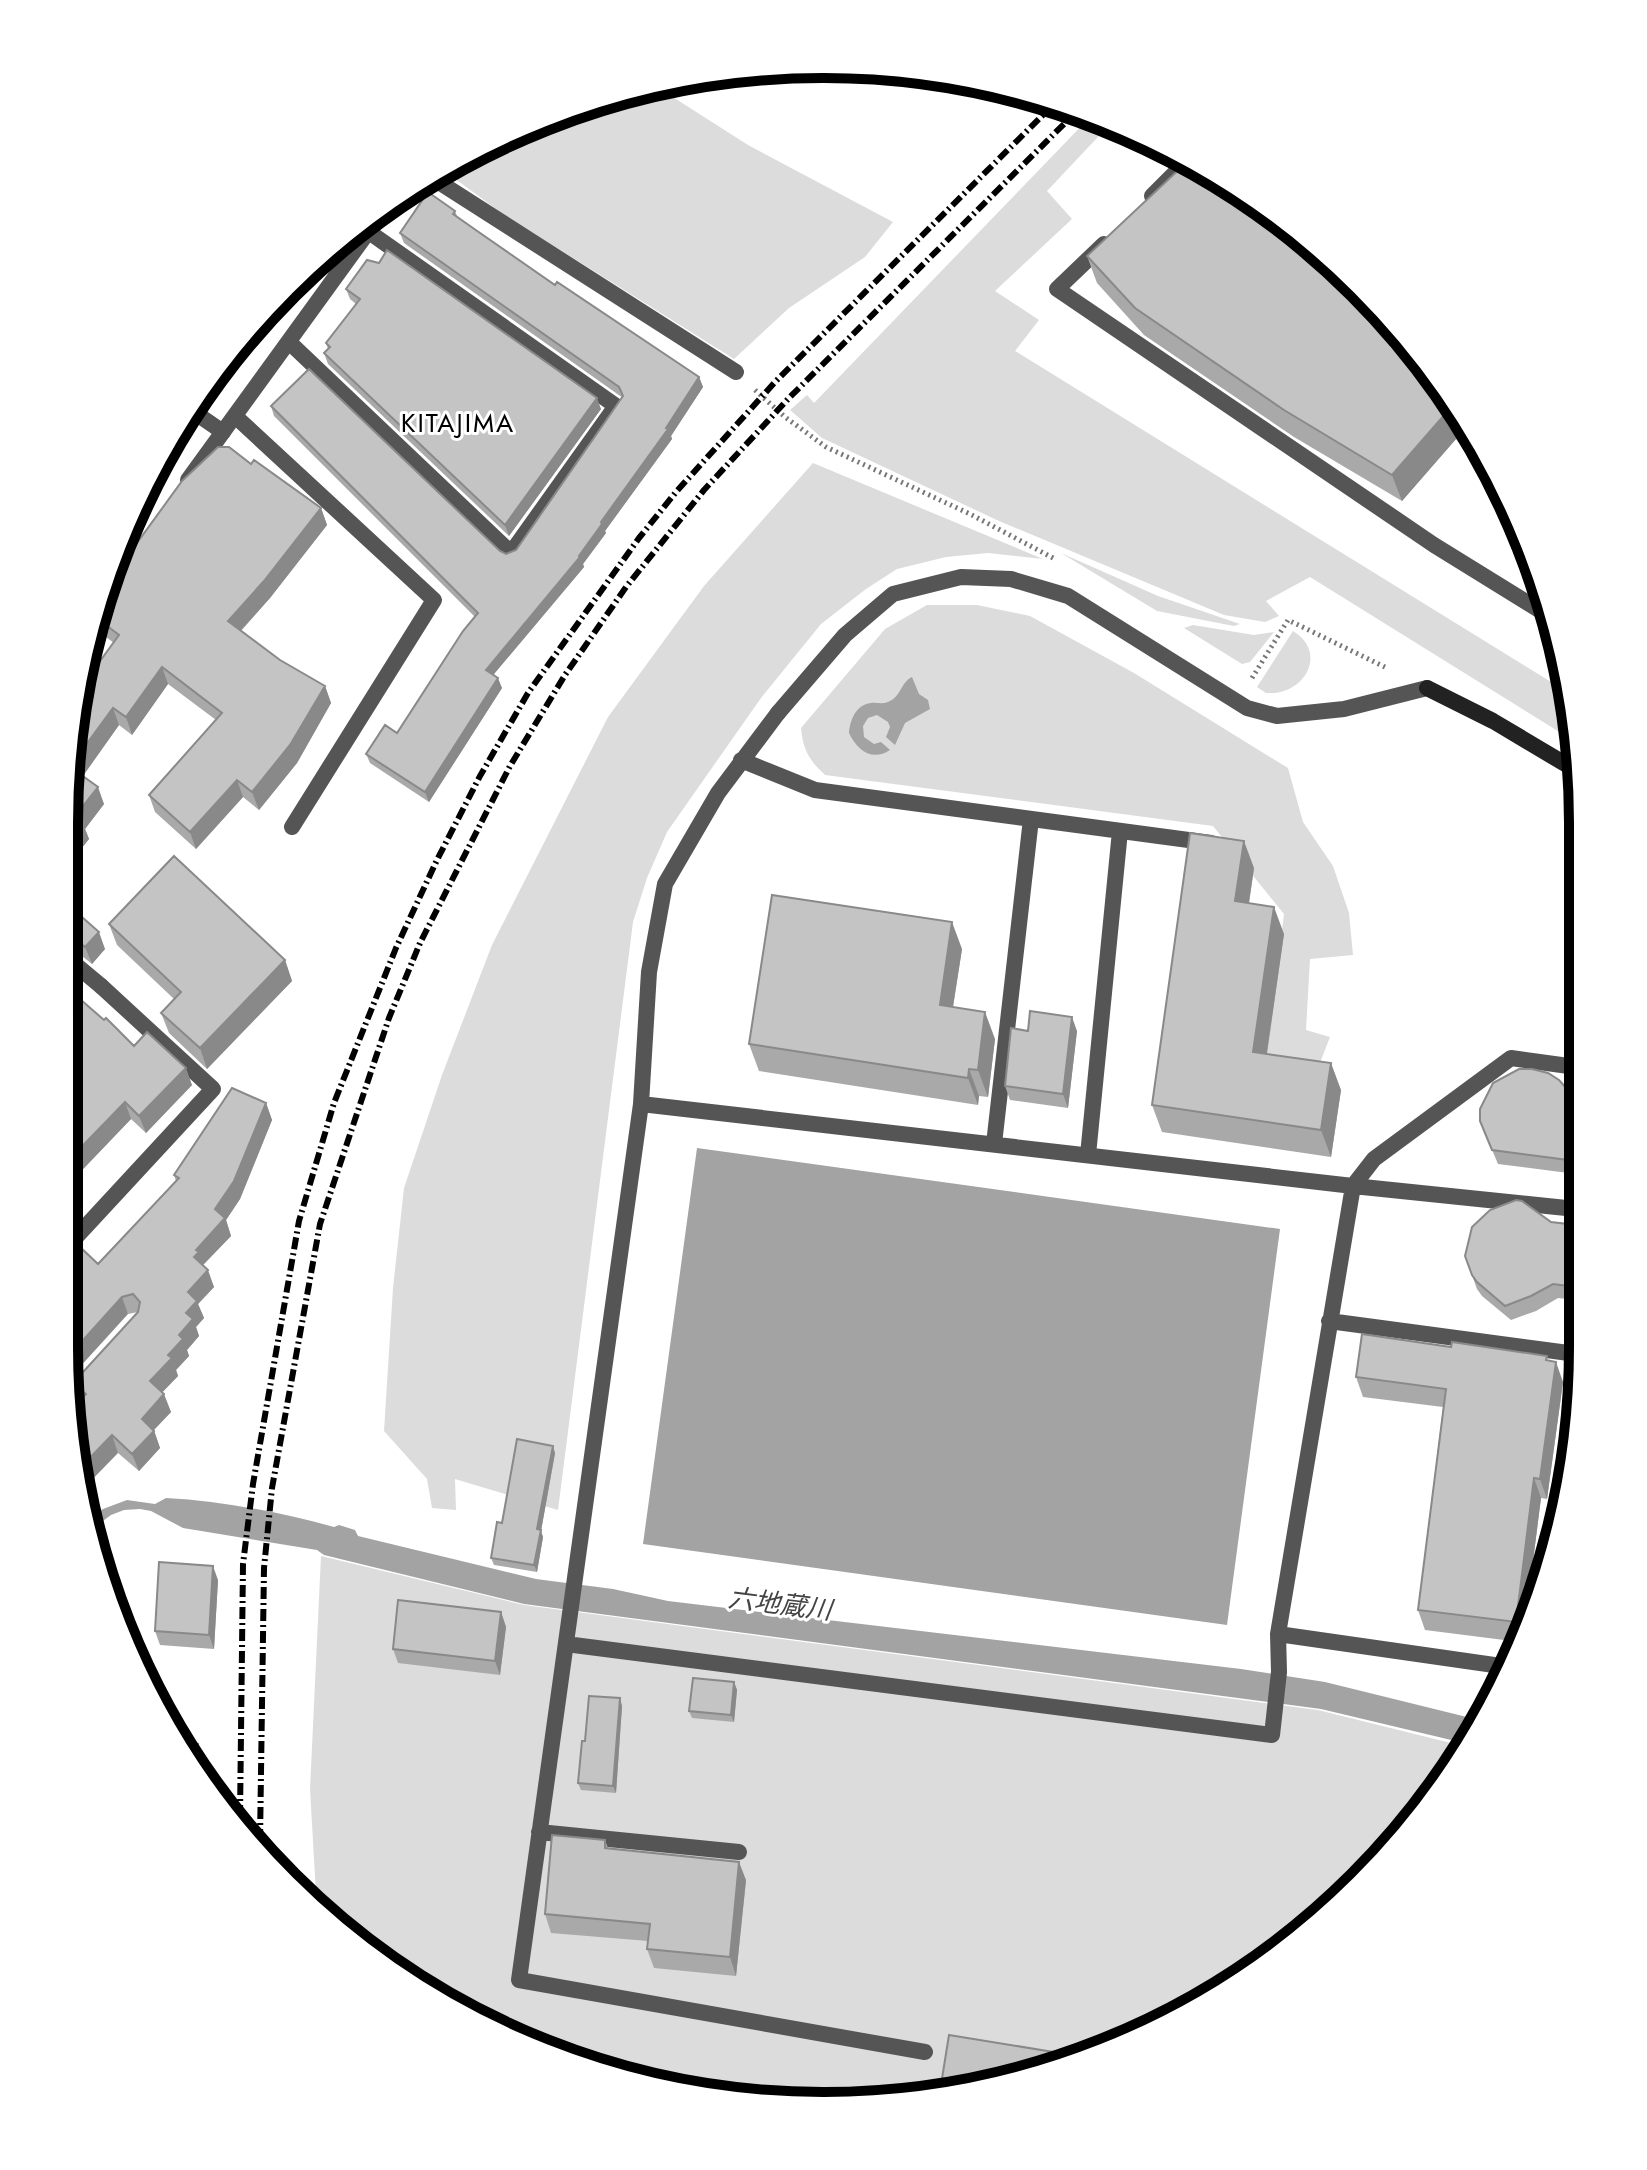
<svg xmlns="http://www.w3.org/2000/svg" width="1647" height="2170" font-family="Jost,'Noto Sans JP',sans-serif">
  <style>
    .green { fill: #dcdcdc }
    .water { fill: #a3a3a3 }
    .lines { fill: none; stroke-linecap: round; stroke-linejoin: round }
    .path { stroke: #777; stroke-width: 5; stroke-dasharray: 2 4; stroke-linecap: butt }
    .lane { stroke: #555; stroke-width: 16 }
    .street { stroke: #555; stroke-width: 16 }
    .secondary { stroke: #222; stroke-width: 16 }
    .rail { stroke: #000; stroke-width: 6; stroke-dasharray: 12 4 2 4; stroke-linecap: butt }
    .wall { fill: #a9a9a9 }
    .shaded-wall { fill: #898989 }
    .building { fill: #c4c4c4; stroke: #898989; stroke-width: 2 }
    .labels { text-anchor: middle; stroke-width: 6; stroke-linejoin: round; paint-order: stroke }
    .neighbourhood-label { font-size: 26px; letter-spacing: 2px; fill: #000; stroke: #fff }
    .water-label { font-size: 26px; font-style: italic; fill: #444; stroke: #fff }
    .rim { fill: none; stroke: #000; stroke-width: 10 }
  </style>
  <rect width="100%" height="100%" fill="#fff"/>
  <path class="green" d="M 654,85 L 748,145 L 893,222 L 865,257 L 789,308 L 734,359 L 500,212 L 446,172 L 449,166 L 532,122 Z
    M 1092,115 L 1113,121 L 1047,191 L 1072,219 L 995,291 L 1039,320 L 1015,351 L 1569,693 L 1577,725 L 1577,743 L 1310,577 L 1266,601 L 1279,616 L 1265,622 L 1224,615 L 999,521 L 822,438 L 790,410 L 807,395 L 814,403 Z
    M 813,463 L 1043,559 L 988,553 L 946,557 L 897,569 L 866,589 L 821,624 L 761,698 L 667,832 L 647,878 L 633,922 L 558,1510 L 455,1479 L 456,1510 L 432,1508 L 427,1479 L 384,1431 L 393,1288 L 404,1188 L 442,1075 L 492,945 L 608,717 L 704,586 Z
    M 1061,553 L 1158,596 L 1240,624 L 1234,626 L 1157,611 Z
    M 927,605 L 977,605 L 1030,616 L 1134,673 L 1288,768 L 1303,822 L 1333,866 L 1349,913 L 1353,955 L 1310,959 L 1306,1030 L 1330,1037 L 1311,1086 L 1263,1079 L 1284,914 L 1213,826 L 825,775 C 809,760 803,750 801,728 L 885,629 Z
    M 1193,625 L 1254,635 L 1274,632 L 1250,662 L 1242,664 L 1184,628 Z
    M 1293,631 C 1329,653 1304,696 1266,693 L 1257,687 Z
    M 321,1556 L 524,1605 L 1318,1710 L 1467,1747 L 1394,1848 L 1246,1978 L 1068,2066 L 874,2104 L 676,2091 L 487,2027 L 322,1917 L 317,1911 L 310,1789 Z"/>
  <path class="water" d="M 912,677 L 919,694 L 928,700 L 930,709 L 905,723 L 895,745 L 886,737 L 890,727 L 888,722 L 877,715 L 868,718 L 863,726 L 864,737 L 874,744 L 881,742 L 890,750 C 872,762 857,750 849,733 C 850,721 855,705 871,703 C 878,702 883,705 890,701 C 901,696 901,682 912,677 Z
    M 697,1148 L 1280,1229 L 1227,1625 L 643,1544 Z
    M 166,1498 C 222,1501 280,1512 334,1527 L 339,1525 L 355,1530 L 358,1536 L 536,1579 L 613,1589 L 668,1601 L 1241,1669 L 1325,1682 L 1483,1721 L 1468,1744 L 1321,1709 L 524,1604 L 324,1555 L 317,1550 L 183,1528 L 151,1511 L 140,1509 L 124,1510 L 111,1515 L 88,1532 L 87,1521 L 103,1509 L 127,1500 L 155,1504 Z"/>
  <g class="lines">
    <path class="path" d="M 755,390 L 785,417 L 826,447 L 970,514 L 1055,559
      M 1252,678 L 1288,620 L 1387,668"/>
    <path class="lane" d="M 1152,196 L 1187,161
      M 1104,244 L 1057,289 L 1434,545 L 1552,618
      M 191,410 L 223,432
      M 741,760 L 815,790 L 1211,843
      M 65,956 L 101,986
      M 641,1104 L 649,972 L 665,884 L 718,793 L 778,713
      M 994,1144 L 1031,819
      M 1088,1155 L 1120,831
      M 1329,1321 L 1576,1354
      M 1559,1519 L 1558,1499 L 1564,1460
      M 1278,1634 L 1508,1667
      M 566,1644 L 1272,1735 L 1279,1672 L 1278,1634 L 1353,1186 L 1374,1159 L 1511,1058 L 1576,1067
      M 539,1832 L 739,1852
      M 925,2052 L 519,1980 L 641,1104 L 1353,1186 L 1576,1209"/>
    <path class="street" d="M 431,177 L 736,372
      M 289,342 L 511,553 L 616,406 L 369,232
      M 235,416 L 434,600 L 292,827
      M 188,480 L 389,203
      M 778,713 L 845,635 L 893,594 L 961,577 L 1011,579 L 1068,596 L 1247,708 L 1277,716 L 1344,709 L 1427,688
      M 64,1250 L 213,1089 L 101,986"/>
    <path class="secondary" d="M 1427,688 L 1493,721 L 1577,771"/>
    <path class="rail" d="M 240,1817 L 243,1564 L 253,1484 L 299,1221 L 334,1103 L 396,948 L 437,860 L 480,776 L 528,693 L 639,538 L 676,492 L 775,382 L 1054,104
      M 260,1841 L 264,1568 L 272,1488 L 320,1224 L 389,1018 L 420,943 L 510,766 L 565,675 L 626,587 L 704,490 L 789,398 L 1077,111"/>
  </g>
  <path class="wall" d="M 455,211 L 457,216 L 555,285 L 699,377 L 703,387 L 671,436 L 672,439 L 605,531 L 606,533 L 583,564 L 584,567 L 493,675 L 502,688 L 429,802 L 370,763 L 366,754 L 397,733 L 475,617 L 274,416 L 271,406 L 500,551 L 506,554 L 516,550 L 623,398 L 404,243 L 400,233 Z
    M 1087,256 L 1455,401 L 1490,472 L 1456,439 L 1402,501 L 1294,437 L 1144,335 L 1097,283 Z
    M 346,289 L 601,409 L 509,536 L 328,364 L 324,353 L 328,349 L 326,343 L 356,304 L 350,299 Z
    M 297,290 L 297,291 L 274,325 L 270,322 L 242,363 L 229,354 Z
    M 251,464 L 321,508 L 327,525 L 270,598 L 241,631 L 280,660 L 325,686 L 331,703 L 297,763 L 259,810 L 243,797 L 196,849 L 155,812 L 149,795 L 216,720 L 168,684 L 132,735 L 119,725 L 83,776 L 104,804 L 85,829 L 89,839 L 65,869 L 66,774 L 114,643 L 90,625 L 105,587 Z
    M 1254,868 L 1249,904 L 1284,934 L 1267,1054 L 1341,1090 L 1331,1157 L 1162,1132 L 1152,1105 Z
    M 65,902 L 105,949 L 92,964 L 72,948 L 65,946 Z
    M 109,924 L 285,960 L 292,981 L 207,1069 L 169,1033 L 161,1013 L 174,999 L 117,945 Z
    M 962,949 L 953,1007 L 995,1039 L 988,1097 L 979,1096 L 978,1105 L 759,1071 L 749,1044 Z
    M 65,958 L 70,963 L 77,980 L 68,989 L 134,1046 L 192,1085 L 146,1133 L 131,1119 L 64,1189 Z
    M 1028,1031 L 1077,1031 L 1068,1108 L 1010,1100 L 1005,1086 Z
    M 1576,1099 L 1576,1174 L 1498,1164 L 1480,1121 Z
    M 266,1103 L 272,1120 L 240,1199 L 226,1220 L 231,1236 L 203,1265 L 214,1287 L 198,1304 L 204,1318 L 196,1327 L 199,1336 L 187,1350 L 189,1356 L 176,1370 L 178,1376 L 162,1392 L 171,1412 L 154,1430 L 160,1448 L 139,1471 L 118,1453 L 80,1400 L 73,1383 L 138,1312 L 128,1314 L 98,1264 L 176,1181 L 174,1175 Z
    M 1551,1222 L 1576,1225 L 1576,1300 L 1558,1298 L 1536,1311 L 1511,1320 L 1482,1296 L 1477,1289 L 1465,1256 Z
    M 1549,1361 L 1563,1382 L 1547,1499 L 1541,1498 L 1524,1632 L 1520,1642 L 1425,1630 L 1418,1610 L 1443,1407 L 1363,1397 L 1356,1377 Z
    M 1576,1446 L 1566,1492 L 1559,1475 Z
    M 555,1453 L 541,1531 L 543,1537 L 537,1572 L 494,1565 L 491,1558 L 502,1523 Z
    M 218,1580 L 214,1649 L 160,1645 L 155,1631 Z
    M 501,1612 L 506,1627 L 500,1675 L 398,1663 L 393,1649 Z
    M 734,1682 L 737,1690 L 734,1722 L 692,1718 L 689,1711 Z
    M 622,1706 L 616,1793 L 581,1790 L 578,1783 L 585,1741 Z
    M 605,1840 L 608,1848 L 746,1880 L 736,1976 L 654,1968 L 647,1949 L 648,1941 L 551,1933 L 545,1914 Z"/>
  <path class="shaded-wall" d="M 297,290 L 297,291 L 274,325 L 270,315 Z
    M 268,317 L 270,322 L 242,363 L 236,348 L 240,343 Z
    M 699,377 L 703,387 L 671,436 L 672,439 L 605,531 L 606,533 L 583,564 L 584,567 L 489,680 L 486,670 L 579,556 L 666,428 Z
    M 597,398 L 601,409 L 509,536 L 505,525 Z
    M 1446,413 L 1456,439 L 1402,501 L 1392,475 Z
    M 188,414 L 194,430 L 129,523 L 143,487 Z
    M 321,508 L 327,525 L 270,598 L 234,638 L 228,621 Z
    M 124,536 L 128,545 L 114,564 Z
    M 162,667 L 168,684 L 132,735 L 126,717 Z
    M 498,678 L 502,688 L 429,802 L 425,792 Z
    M 325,686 L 331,703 L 297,763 L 259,810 L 252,792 Z
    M 113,708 L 119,725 L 80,780 L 81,783 L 72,764 Z
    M 237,780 L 243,797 L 196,849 L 190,832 Z
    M 98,787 L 104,804 L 85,829 L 89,839 L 65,869 L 65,844 L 75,816 Z
    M 1244,841 L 1254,868 L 1245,928 L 1235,901 Z
    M 1274,907 L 1284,934 L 1263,1079 L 1253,1052 Z
    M 952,922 L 962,949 L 949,1032 L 940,1005 Z
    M 99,932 L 105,949 L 92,964 L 85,947 Z
    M 285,960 L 292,981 L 207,1069 L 200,1048 Z
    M 70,963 L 77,980 L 65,993 L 65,969 Z
    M 985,1012 L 995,1039 L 988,1097 L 978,1070 Z
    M 1072,1017 L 1077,1031 L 1068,1108 L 1063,1094 Z
    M 1331,1063 L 1341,1090 L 1331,1157 L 1321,1130 Z
    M 186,1068 L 192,1085 L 146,1133 L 139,1116 Z
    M 969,1069 L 979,1096 L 978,1105 L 968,1078 Z
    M 125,1102 L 131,1119 L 64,1189 L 64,1165 Z
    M 266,1103 L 272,1120 L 240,1199 L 226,1220 L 231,1236 L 203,1265 L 194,1257 L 196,1250 Z
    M 208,1270 L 214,1287 L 198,1304 L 204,1318 L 196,1327 L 199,1336 L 187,1350 L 189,1356 L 176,1370 L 178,1376 L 156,1399 L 150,1381 L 168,1355 L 179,1335 L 186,1313 L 188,1292 Z
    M 122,1297 L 128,1314 L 68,1380 L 66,1359 Z
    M 1556,1362 L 1563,1382 L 1547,1499 L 1540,1479 Z
    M 164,1394 L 171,1412 L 148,1436 L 142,1419 Z
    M 154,1431 L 160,1448 L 139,1471 L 132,1454 Z
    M 112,1435 L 118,1453 L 83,1489 L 80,1468 Z
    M 553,1446 L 555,1453 L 541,1531 L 543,1537 L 537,1572 L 534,1565 L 537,1529 Z
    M 1534,1478 L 1541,1498 L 1524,1632 L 1521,1638 L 1516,1622 Z
    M 213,1566 L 218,1580 L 214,1649 L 209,1635 Z
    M 501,1612 L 506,1627 L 500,1675 L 495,1661 Z
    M 132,1620 L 138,1634 L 135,1653 L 130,1640 Z
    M 734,1682 L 737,1690 L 734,1722 L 731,1715 Z
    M 620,1698 L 622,1706 L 616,1793 L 613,1786 Z
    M 198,1744 L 203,1758 L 202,1770 L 196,1763 Z
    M 739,1862 L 746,1880 L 736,1976 L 730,1957 Z
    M 1066,2054 L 1070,2065 L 1065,2065 Z"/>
  <path class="building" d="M 1188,161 L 1245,192 L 1360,286 L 1455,401 L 1474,439 L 1446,413 L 1392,475 L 1284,410 L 1135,308 L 1087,256 Z
    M 428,192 L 455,211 L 453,214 L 480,233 L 555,285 L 557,282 L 699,377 L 666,428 L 668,429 L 601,522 L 602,524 L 579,556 L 580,557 L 486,670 L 498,678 L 425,792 L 366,754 L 385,725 L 397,733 L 463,631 L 478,613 L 271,406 L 309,369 L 500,551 L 506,554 L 516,550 L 623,396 L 619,387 L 400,233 Z
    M 387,250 L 597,398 L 505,525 L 324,353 L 330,347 L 326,343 L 360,299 L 346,289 L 367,260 L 379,263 Z
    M 218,447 L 229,447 L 251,464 L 254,460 L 321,508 L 264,581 L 228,621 L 280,660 L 325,686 L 290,745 L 252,792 L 237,780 L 190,832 L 149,795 L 222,713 L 162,667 L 126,717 L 113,708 L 72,764 L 75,766 L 73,769 L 98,787 L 75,816 L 83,822 L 65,844 L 66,774 L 79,690 L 119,635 L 94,616 L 105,587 L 182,481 Z
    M 1190,833 L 1244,841 L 1235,901 L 1274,907 L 1253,1052 L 1331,1063 L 1321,1130 L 1152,1105 Z
    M 174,856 L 285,960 L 200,1048 L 161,1013 L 181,992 L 109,924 Z
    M 772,895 L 952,922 L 940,1005 L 985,1012 L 978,1070 L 969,1069 L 968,1078 L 749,1044 Z
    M 65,902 L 99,932 L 85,947 L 65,930 Z
    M 65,958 L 70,963 L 65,969 Z
    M 65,986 L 104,1020 L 106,1018 L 134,1046 L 147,1032 L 186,1068 L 139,1116 L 125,1102 L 64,1165 Z
    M 1030,1011 L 1072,1017 L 1063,1094 L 1005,1086 L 1011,1028 L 1028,1031 Z
    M 1519,1069 L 1532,1069 L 1548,1073 L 1559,1080 L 1576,1099 L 1576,1161 L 1492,1150 L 1480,1121 L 1480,1109 L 1493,1083 Z
    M 232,1088 L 266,1103 L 234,1181 L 215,1209 L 225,1218 L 196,1250 L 199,1252 L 194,1257 L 208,1270 L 188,1292 L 197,1301 L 186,1313 L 193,1319 L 179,1335 L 183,1339 L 168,1355 L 172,1358 L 150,1381 L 164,1394 L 142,1419 L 154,1431 L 132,1454 L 112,1435 L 80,1468 L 72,1409 L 86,1394 L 73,1383 L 138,1312 L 140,1302 L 133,1294 L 122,1297 L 66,1359 L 64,1346 L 64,1263 L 80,1247 L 98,1264 L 179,1178 L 174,1175 Z
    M 1516,1200 L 1522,1201 L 1551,1222 L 1576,1225 L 1576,1287 L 1553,1284 L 1531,1296 L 1505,1306 L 1477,1282 L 1472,1275 L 1465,1256 L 1472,1227 L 1490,1210 Z
    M 1362,1334 L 1451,1347 L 1452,1342 L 1547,1356 L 1546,1360 L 1556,1362 L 1540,1479 L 1534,1478 L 1516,1622 L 1418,1610 L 1446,1389 L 1356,1377 Z
    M 1575,1358 L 1576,1358 L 1576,1446 L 1569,1477 L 1559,1475 Z
    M 517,1439 L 553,1446 L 537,1529 L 541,1530 L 534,1565 L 491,1558 L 497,1522 L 502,1523 Z
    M 159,1562 L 213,1566 L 209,1635 L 155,1631 Z
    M 398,1600 L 501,1612 L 495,1661 L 393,1649 Z
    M 121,1618 L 132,1620 L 130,1640 Z
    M 693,1678 L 734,1682 L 731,1715 L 689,1711 Z
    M 589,1696 L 620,1698 L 613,1786 L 578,1783 L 582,1741 L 585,1741 Z
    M 179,1742 L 198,1744 L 196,1763 Z
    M 552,1835 L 605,1840 L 605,1848 L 739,1862 L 730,1957 L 647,1949 L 650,1924 L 545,1914 Z
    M 949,2035 L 1066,2054 L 1065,2065 L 1069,2065 L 940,2091 Z"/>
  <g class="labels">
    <g class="neighbourhood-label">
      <text x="458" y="432">KITAJIMA</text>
    </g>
    <g class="water-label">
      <text transform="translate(780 1604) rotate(7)" y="9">六地蔵川</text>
    </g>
  </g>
  <path d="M0 0H1647V2170H0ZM823 78H824A745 745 0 0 1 1569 823V1347A745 745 0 0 1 824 2092H823A745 745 0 0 1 78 1347V823A745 745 0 0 1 823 78Z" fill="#fff" fill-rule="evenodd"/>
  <path class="rim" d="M823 78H824A745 745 0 0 1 1569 823V1347A745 745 0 0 1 824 2092H823A745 745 0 0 1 78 1347V823A745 745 0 0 1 823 78Z"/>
</svg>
